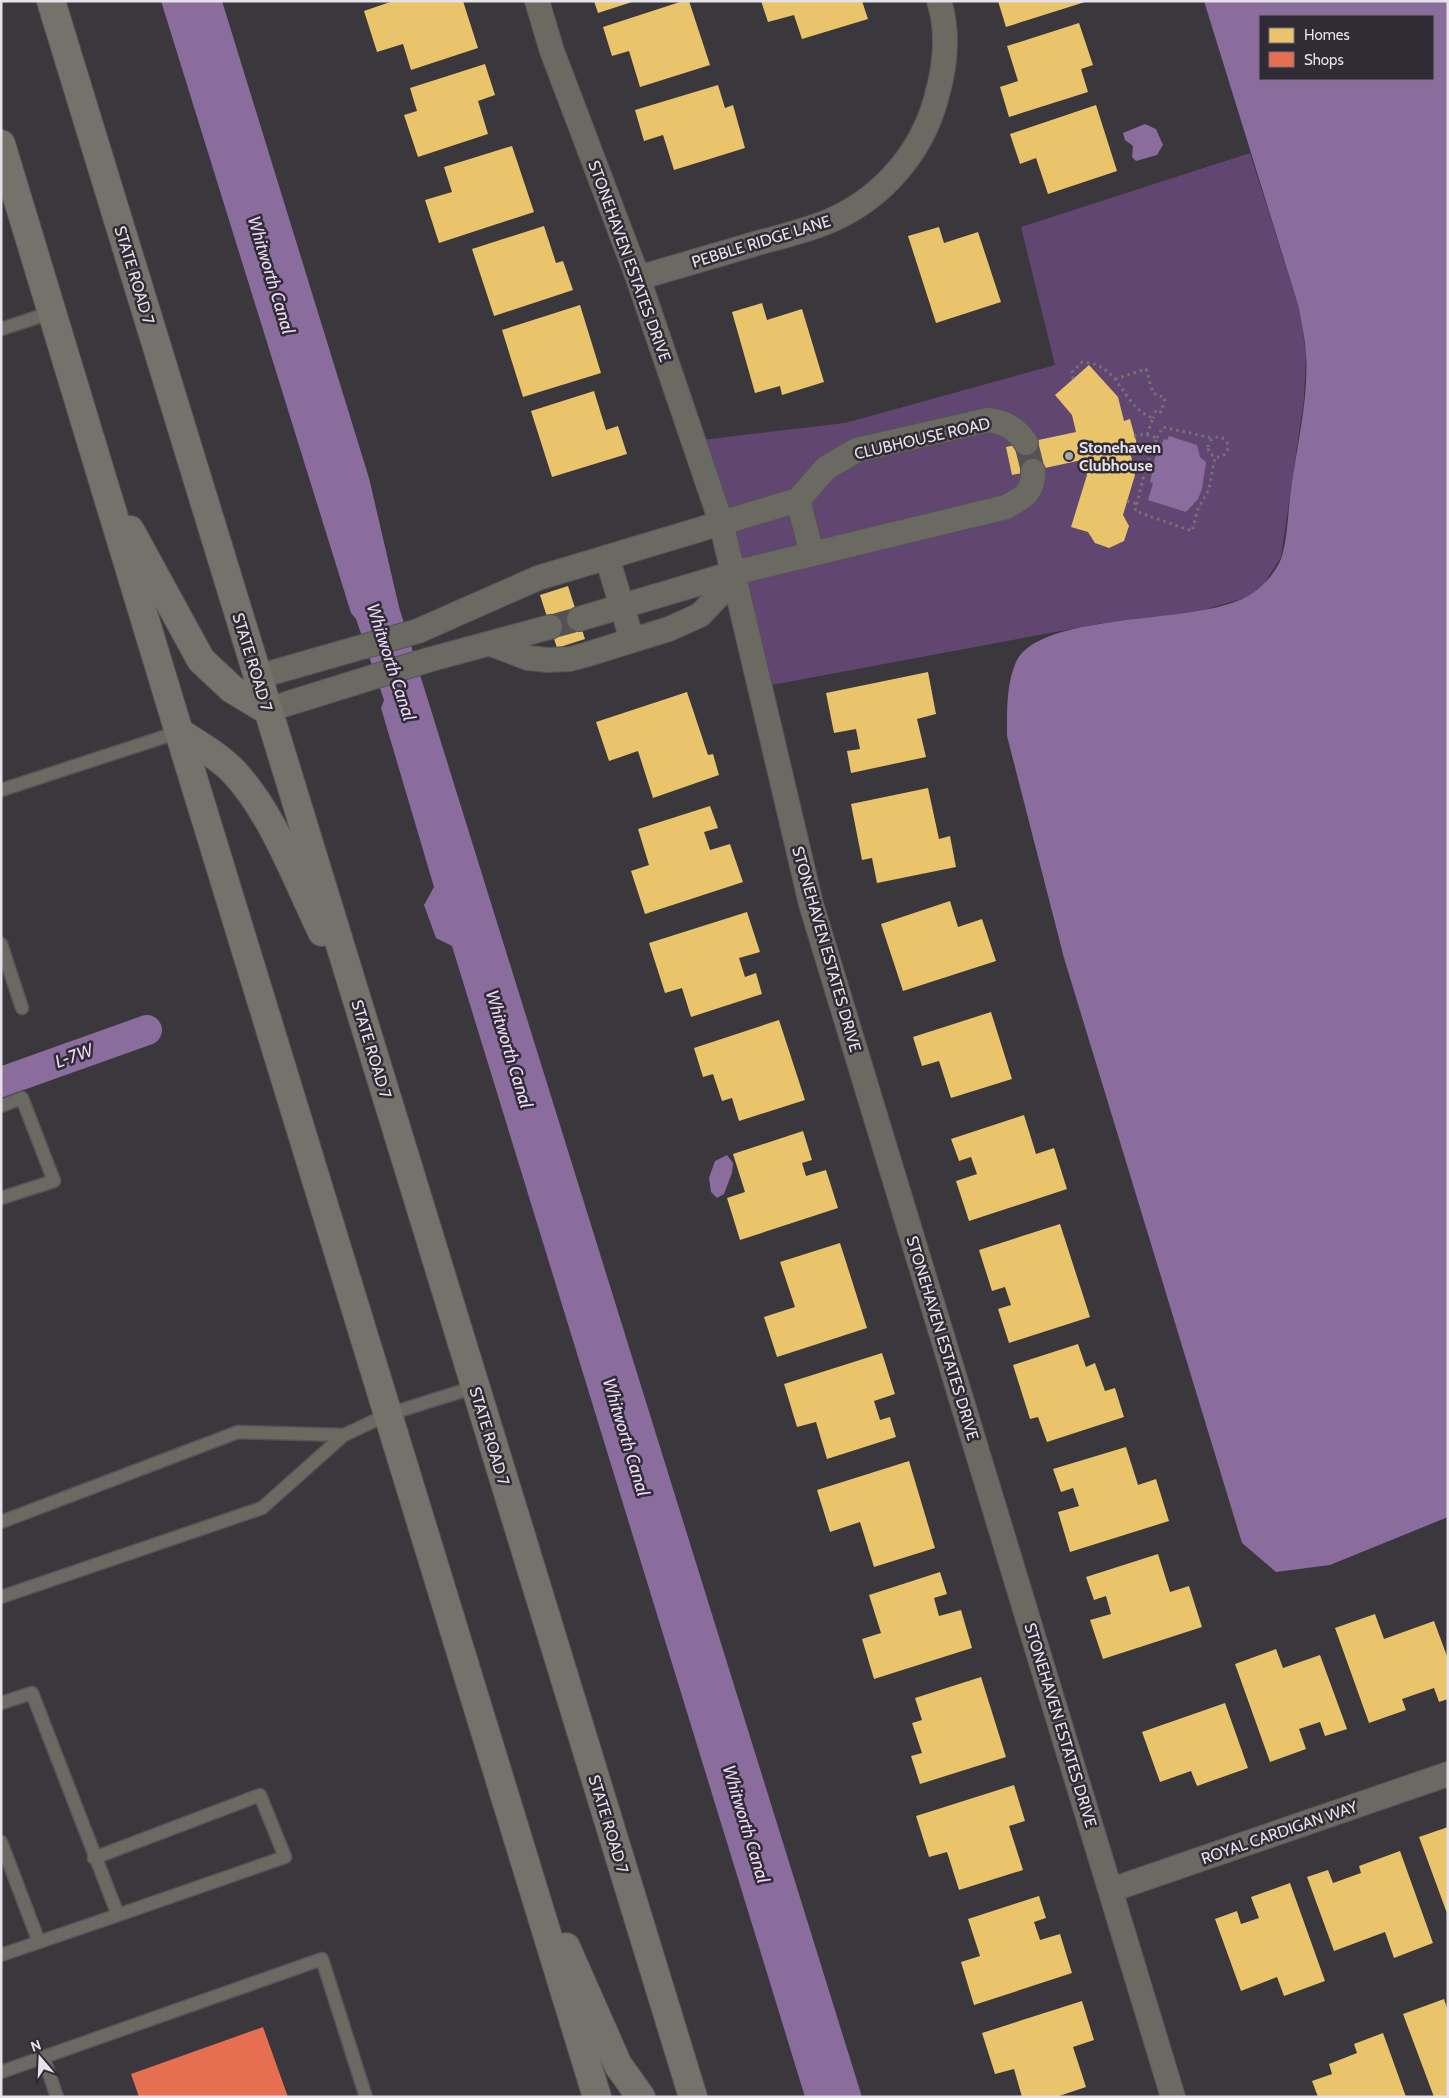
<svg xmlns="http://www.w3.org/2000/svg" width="1449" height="2098" font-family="Cabin,sans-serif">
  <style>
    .green { fill: #614671 }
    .water { fill: #8a6c9d; fill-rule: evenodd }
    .homes { fill: #e9c46a }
    .shops { fill: #e76f51 }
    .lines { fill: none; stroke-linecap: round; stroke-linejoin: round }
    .canal { stroke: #8a6c9d; stroke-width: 30 }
    .street-tunnel { stroke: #545157; stroke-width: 24; stroke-dasharray: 24 12; stroke-linecap: butt }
    .lane-casing { stroke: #565358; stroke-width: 15 }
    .street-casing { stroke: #565358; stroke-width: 26 }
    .primary-casing { stroke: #565358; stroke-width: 30 }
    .path { stroke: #747371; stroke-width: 3; stroke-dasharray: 2.5 4; stroke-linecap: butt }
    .lane { stroke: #6a6a63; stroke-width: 12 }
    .street { stroke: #6a6a63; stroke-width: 24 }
    .primary { stroke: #74736b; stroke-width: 28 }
    .poi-dot { fill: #aaa6ad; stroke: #312b35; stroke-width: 2 }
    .labels { text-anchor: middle; stroke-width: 5; stroke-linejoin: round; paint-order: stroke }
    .street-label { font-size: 16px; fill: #e6e2e9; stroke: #312b35 }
    .poi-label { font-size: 16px; font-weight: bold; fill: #e6e2e9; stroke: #312b35; text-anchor: start }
    .water-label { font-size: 18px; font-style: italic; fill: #eddaf9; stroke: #312b35 }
  </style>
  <rect width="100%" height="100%" fill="#3a373d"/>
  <path class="green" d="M 1250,153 L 1299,308 L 1306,353 L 1304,399 L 1281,557 L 1264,584 L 1248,597 L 1193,613 L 1098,624 L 761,687 L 693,441 L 845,423 L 1055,365 L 1021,227 Z"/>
  <path class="water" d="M 161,1 L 222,1 L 369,478 L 399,607 L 862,2097 L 805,2097 L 452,946 L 436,938 L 424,905 L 434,887 L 381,708 L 384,700 L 356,619 L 351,613 Z
    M 1204,1 L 1448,1 L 1448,1517 L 1330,1565 L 1276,1572 L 1242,1543 L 1064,958 L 1007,736 C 1007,712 1006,685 1016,662 C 1041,610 1197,626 1248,596 C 1262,588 1277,572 1282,556 C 1288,535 1288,510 1291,489 C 1297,445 1309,398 1306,353 C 1305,338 1301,323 1299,308 ZM 1260,16 L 1433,16 L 1433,79 L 1260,79 Z
    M 1145,124 L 1156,129 L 1163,145 L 1157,155 L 1136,161 L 1132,157 L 1133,146 L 1125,140 L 1123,133 Z
    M 1169,436 L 1197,445 L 1200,457 L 1206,462 L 1202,489 L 1198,499 L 1186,512 L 1148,500 L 1153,483 L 1150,482 L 1155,458 L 1164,439 L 1167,440 Z
    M 727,1155 L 733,1163 L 732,1173 L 724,1194 L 717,1198 L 711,1192 L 709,1178 L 715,1161 Z"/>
  <path class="homes" d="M 393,1 L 463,1 L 478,48 L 411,70 L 403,44 L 377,52 L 364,11 Z
    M 594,1 L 632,1 L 632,2 L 598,13 Z
    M 683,1 L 689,1 L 710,65 L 640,87 L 629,51 L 612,56 L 603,27 Z
    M 761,1 L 862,1 L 868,19 L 802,39 L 794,15 L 768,22 Z
    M 998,1 L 1085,1 L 1085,2 L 1006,27 Z
    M 1079,23 L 1093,65 L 1081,69 L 1088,92 L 1009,117 L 1000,87 L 1018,81 L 1007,46 Z
    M 485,64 L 495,95 L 478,101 L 488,134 L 418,157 L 404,115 L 417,111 L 410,88 Z
    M 718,85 L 725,108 L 733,105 L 745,148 L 674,170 L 663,135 L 644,141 L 635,110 Z
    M 1096,105 L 1117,171 L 1048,194 L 1036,158 L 1020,164 L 1010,134 Z
    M 512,146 L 534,212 L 439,243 L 425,200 L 452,192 L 444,167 Z
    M 544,226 L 556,263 L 563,261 L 573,290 L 494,316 L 472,249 Z
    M 939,227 L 944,243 L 978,232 L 1001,302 L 936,323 L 908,236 Z
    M 762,303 L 767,320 L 802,309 L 824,382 L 782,395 L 780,386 L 755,393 L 732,312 Z
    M 580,305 L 601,373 L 523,397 L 502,330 Z
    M 1089,365 L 1118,397 L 1124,421 L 1130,419 L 1138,448 L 1130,451 L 1135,475 L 1123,515 L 1129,526 L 1124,541 L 1109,548 L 1095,543 L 1088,532 L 1071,527 L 1087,475 L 1082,460 L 1012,475 L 1006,447 L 1076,432 L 1072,415 L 1055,395 Z
    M 594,391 L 606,430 L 618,426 L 627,454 L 552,477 L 531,411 Z
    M 568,586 L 585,639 L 557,648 L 540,595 Z
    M 928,672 L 936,714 L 917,719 L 926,757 L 851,773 L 847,751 L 860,749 L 856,729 L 834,733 L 826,693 Z
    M 687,692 L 708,755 L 713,754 L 719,775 L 653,798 L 638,751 L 609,761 L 596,722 Z
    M 928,788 L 939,839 L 950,836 L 956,867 L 877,883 L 872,858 L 862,860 L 851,804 Z
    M 710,806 L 718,828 L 704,832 L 710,850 L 730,844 L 743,882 L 645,914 L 631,871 L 649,865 L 638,829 Z
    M 950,901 L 958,927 L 982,919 L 996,961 L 903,991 L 881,924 Z
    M 747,912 L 760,952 L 739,958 L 745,977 L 756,973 L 762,994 L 691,1017 L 682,988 L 665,993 L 649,943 Z
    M 991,1012 L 1012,1079 L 951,1098 L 939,1061 L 922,1066 L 913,1037 Z
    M 779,1020 L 805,1100 L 739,1121 L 732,1098 L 722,1101 L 713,1074 L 703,1077 L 694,1048 Z
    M 1024,1115 L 1036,1154 L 1054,1148 L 1067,1189 L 969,1221 L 956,1181 L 977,1174 L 971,1157 L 959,1161 L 951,1139 Z
    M 803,1131 L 812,1160 L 802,1163 L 806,1176 L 826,1170 L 838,1208 L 740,1240 L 727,1198 L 745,1192 L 733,1154 Z
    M 1060,1224 L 1090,1317 L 1009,1343 L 998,1309 L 1011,1305 L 1005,1287 L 992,1291 L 979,1250 Z
    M 840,1243 L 867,1328 L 777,1357 L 764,1317 L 795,1307 L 780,1262 Z
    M 1078,1344 L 1086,1367 L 1095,1363 L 1105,1391 L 1115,1388 L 1124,1417 L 1047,1442 L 1038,1417 L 1030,1419 L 1013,1365 Z
    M 882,1353 L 895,1394 L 874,1401 L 880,1420 L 890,1417 L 896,1437 L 827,1459 L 816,1422 L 797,1427 L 784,1384 Z
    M 1126,1447 L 1138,1485 L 1156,1479 L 1169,1521 L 1070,1552 L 1058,1512 L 1079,1506 L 1073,1488 L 1061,1492 L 1053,1469 Z
    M 909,1461 L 935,1548 L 874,1567 L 860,1522 L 830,1532 L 817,1490 Z
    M 1158,1554 L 1170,1592 L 1189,1586 L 1202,1627 L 1103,1659 L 1090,1620 L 1111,1614 L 1106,1596 L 1094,1600 L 1086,1577 Z
    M 940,1572 L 947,1594 L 934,1598 L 939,1616 L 961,1610 L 972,1648 L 874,1679 L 862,1639 L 881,1633 L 869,1595 Z
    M 1375,1614 L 1384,1639 L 1434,1621 L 1448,1659 L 1448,1699 L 1439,1702 L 1434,1688 L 1402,1699 L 1406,1710 L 1369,1723 L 1335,1628 Z
    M 1276,1649 L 1283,1668 L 1320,1655 L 1347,1729 L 1325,1736 L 1320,1722 L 1299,1729 L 1306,1749 L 1270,1762 L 1235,1664 Z
    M 981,1677 L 1006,1757 L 920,1784 L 911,1756 L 922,1753 L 912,1723 L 922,1720 L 915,1698 Z
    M 1225,1703 L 1248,1768 L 1197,1786 L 1191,1771 L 1160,1782 L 1142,1732 Z
    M 1014,1785 L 1025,1821 L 1009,1826 L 1023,1870 L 959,1890 L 947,1852 L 929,1857 L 916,1816 Z
    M 1448,1827 L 1448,1916 L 1419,1837 Z
    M 1400,1851 L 1433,1943 L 1394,1958 L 1385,1932 L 1334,1951 L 1307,1877 L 1328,1870 L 1333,1883 L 1361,1873 L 1359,1866 Z
    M 1290,1883 L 1325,1981 L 1284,1996 L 1277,1977 L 1241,1991 L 1215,1919 L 1237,1911 L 1241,1924 L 1259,1918 L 1251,1897 Z
    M 1039,1896 L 1046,1918 L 1034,1922 L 1040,1940 L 1060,1934 L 1072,1973 L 974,2005 L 961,1962 L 980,1956 L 968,1919 Z
    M 1444,1999 L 1448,2011 L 1448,2096 L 1434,2097 L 1403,2014 Z
    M 1082,2001 L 1094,2040 L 1073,2047 L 1086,2087 L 1056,2097 L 1022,2097 L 1014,2069 L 995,2074 L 982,2033 Z
    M 1383,2033 L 1406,2097 L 1318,2097 L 1312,2081 L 1332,2074 L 1329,2064 L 1357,2053 L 1354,2044 Z"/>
  <path class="shops" d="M 263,2027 L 288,2097 L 139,2097 L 131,2074 Z"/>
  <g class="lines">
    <path class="canal" d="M 1,1082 L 147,1030"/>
    <path class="street-tunnel" d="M 1026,443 L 1033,471
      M 550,627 L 579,619"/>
    <g class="lane-casing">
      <path id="lane" d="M 1,329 L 53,312
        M 1,790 L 179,732
        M 1,944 L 22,1008
        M 1,1106 L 22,1098 L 54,1181 L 1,1198
        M 1,1522 L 238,1432 L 344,1435
        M 1,1597 L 262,1508 L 344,1435 L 389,1414 L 475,1387
        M 1,1703 L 32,1693 L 118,1915 L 285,1857 L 260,1795 L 94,1858
        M 1,1842 L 39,1942
        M 1,1955 L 118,1915
        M 43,2056 L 57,2097
        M 1,2072 L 322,1959 L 366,2097"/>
    </g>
    <g class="street-casing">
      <path id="street" d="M 537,1 L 552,51 L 638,278 L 721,522 L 811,904 L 1173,2097
        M 638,278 C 675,267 713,256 751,245 C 778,237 808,231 834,219 C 884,196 922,151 936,99 C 945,68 949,32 939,1
        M 798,500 L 812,554
        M 607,557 L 632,640
        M 579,619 L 734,573 L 1006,507 C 1023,498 1034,492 1033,471
        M 491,644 L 528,658 L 548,660 L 570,659 L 585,655 L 669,629 L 700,615 L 721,593 L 734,573
        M 257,677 L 418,631 L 538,578 L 798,500 L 826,468 L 857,450 L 988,420 C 1005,422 1016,428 1026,443
        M 267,710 L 428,660 L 550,627
        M 1111,1890 L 1448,1774"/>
    </g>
    <g class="primary-casing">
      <path id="primary" d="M 51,1 L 693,2097
        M 1,144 L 179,732 L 597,2097
        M 130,530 L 201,660 L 232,689 L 267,710
        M 179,732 C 197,744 219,756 234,772 C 273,814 297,880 322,932
        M 566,1947 L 618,2065 L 641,2097"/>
    </g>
    <path class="path" d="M 1073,379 L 1072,372 L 1082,362 C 1122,364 1120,406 1153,418 L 1147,435
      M 1115,379 L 1146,369 L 1153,393 L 1165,398 L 1161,412 L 1156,410 L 1153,418
      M 1134,436 L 1144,434 L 1157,438 L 1146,467 L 1135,511 L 1192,531 L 1198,509 L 1209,489 L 1215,457
      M1208 447a10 10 0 1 1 20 0a10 10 0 1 1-20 0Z
      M 1157,438 L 1163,427 L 1212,438
      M 1127,501 L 1137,504"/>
    <use href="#lane" class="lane"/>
    <use href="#street" class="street"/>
    <use href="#primary" class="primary"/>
  </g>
  <circle class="poi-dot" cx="1069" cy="456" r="5"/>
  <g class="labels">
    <g class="street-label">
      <text transform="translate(761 241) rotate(-17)" y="6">PEBBLE RIDGE LANE</text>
      <text transform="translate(630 261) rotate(70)" y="6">STONEHAVEN ESTATES DRIVE</text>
      <text transform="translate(135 275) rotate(73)" y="6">STATE ROAD 7</text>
      <text transform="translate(922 438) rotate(-13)" y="6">CLUBHOUSE ROAD</text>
      <text transform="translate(253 662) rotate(73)" y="6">STATE ROAD 7</text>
      <text transform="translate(827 949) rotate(74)" y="6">STONEHAVEN ESTATES DRIVE</text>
      <text transform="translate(372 1049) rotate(73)" y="6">STATE ROAD 7</text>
      <text transform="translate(943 1338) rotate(73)" y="6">STONEHAVEN ESTATES DRIVE</text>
      <text transform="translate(490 1436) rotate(73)" y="6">STATE ROAD 7</text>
      <text transform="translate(1061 1725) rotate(73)" y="6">STONEHAVEN ESTATES DRIVE</text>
      <text transform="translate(609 1824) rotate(73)" y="6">STATE ROAD 7</text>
      <text transform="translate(1279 1832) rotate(-19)" y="6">ROYAL CARDIGAN WAY</text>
    </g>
    <g class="poi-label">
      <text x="1079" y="453">Stonehaven<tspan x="1079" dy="18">Clubhouse</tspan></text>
    </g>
    <g class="water-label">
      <text transform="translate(271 275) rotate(73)" y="6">Whitworth Canal</text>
      <text transform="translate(391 662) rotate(72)" y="6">Whitworth Canal</text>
      <text transform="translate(509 1049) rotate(73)" y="6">Whitworth Canal</text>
      <text transform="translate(74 1056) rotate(-20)" y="6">L-7W</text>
      <text transform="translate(626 1437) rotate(73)" y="6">Whitworth Canal</text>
      <text transform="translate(746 1824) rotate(73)" y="6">Whitworth Canal</text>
    </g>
  </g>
  <rect width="1449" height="2098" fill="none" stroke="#e6e2e9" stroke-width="5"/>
  <rect x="1259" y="15" width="175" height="65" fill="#312b35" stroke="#79747d"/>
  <rect x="1269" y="28" width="25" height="15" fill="#e9c46a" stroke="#79747d"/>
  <text x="1304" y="40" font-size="15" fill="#e6e2e9">Homes</text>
  <rect x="1269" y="52" width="25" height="15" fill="#e76f51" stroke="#79747d"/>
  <text x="1304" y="65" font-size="15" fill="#e6e2e9">Shops</text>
  <g transform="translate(40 2058) rotate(341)" stroke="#312b35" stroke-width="4" paint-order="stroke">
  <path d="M0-4L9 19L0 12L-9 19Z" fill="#e6e2e9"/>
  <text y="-8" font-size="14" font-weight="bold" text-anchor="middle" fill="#e6e2e9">N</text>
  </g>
</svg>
